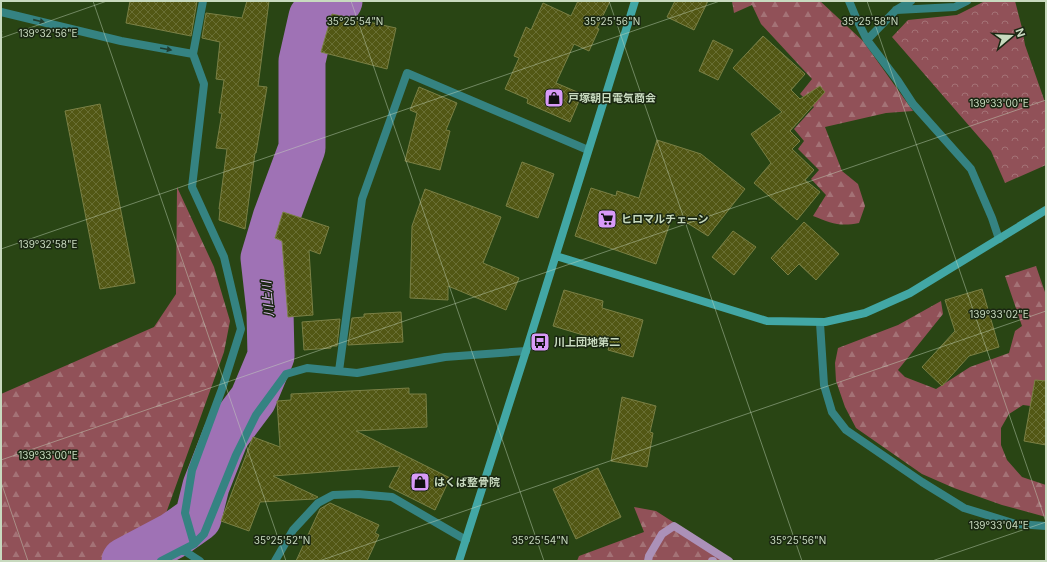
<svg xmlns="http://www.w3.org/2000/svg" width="1047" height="562" font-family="Inter,'Noto Sans JP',sans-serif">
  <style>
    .forest { fill: url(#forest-firs) }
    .park { fill: url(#park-crowns) }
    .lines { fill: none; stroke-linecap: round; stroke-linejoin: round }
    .stream { stroke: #ab91b8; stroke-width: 8 }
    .river { stroke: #9f72b5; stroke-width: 47 }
    .building { fill: url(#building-cross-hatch); stroke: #7a8045 }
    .path { stroke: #6d855e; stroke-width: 2.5; stroke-dasharray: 3 2; stroke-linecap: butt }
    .lane { stroke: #358382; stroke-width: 8 }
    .street { stroke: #358382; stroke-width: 8 }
    .secondary { stroke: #42a7a5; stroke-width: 8 }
    .oneway { fill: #213e2e }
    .ticks { fill: none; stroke: #c8dabf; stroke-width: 1; stroke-opacity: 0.45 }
    .labels { text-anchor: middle; stroke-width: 3; stroke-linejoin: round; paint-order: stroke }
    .poi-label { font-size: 11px; font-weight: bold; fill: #c8dabf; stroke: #1a2712; text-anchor: start }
    .water-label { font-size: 12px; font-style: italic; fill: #e3bff6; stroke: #1a2712 }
    .ticks-label { font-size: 10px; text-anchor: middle; fill: #c8dabf; stroke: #1a2712; stroke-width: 3; stroke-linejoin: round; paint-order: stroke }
  </style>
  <defs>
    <pattern id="forest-firs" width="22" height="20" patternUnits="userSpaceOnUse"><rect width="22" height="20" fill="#915158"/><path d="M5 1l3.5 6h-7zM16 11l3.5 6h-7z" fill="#a47276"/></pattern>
    <pattern id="park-crowns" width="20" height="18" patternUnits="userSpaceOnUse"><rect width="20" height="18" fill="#915158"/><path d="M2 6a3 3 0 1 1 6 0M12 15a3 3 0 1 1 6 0" fill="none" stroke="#a47276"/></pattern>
    <pattern id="building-cross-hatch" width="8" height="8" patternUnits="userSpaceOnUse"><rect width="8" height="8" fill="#525714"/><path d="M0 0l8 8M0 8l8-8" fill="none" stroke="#696f34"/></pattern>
  </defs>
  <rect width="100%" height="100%" fill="#294514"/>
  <path class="forest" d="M 732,1 L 820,1 L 863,41 L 913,111 L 886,113 L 825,127 L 842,171 L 858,184 L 865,206 L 859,223 C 839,227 831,223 813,216 L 826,195 L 811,179 L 819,170 L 798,149 L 804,141 L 794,129 L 814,107 L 800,94 L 812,79 L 761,24 L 752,5 L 734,13 Z
    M 177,187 L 214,267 L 230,321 L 224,352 L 160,530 L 108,561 L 1,561 L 1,394 L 154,327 L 176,294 Z
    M 1036,266 L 1046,295 L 1046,408 L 1023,405 L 1009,414 L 1001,428 L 1001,445 L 1007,460 L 1022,477 L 1046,485 L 1046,517 L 1002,505 L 954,488 L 922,474 L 856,428 L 845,407 L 836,381 L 835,363 L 838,348 L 898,325 L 941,301 L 943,314 L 898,370 L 905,377 L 936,389 L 970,367 L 1009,353 L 1015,331 L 1022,326 L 1005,276 Z
    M 634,507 L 656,511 L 734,561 L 577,561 L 579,556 L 644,532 Z"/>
  <path class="park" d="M 985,1 L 1015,1 L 1022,28 L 1025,45 L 1046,105 L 1046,165 L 1005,183 L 991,151 L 892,37 L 908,20 L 957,15 Z"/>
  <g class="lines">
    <path class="stream" d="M 648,561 L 649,556 L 662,534 L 674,526 L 729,561
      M 712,561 L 713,561"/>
    <path class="river" d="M 125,561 L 174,535 L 198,518 L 206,486 L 226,435 L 253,399 L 271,356 L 270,311 L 264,258 L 276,218 L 302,148 L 302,61 L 312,17 L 339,1"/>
  </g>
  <path class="building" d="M 130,1 L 197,1 L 191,36 L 126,23 Z
    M 247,1 L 269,1 L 258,86 L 267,87 L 256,153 L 255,153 L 245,229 L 219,220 L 220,209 L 219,209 L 227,149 L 216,148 L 222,113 L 219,113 L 224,80 L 216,79 L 220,42 L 202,38 L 206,13 L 242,18 Z
    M 578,1 L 610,1 L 597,28 L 599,29 L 589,51 L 574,44 L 556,83 L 582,94 L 570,122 L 527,103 L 528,99 L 505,89 L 519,58 L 514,56 L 526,27 L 531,30 L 543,3 L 571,16 Z
    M 675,1 L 708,1 L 694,30 L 667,17 Z
    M 332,14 L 396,28 L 387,69 L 321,52 Z
    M 763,36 L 805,74 L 791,90 L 800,99 L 820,86 L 825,92 L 790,131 L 800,141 L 792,149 L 814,170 L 805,180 L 820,192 L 797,220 L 754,183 L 771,163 L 751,134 L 782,112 L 733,68 Z
    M 713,40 L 733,50 L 718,80 L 699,71 Z
    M 419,87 L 457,103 L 446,130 L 450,131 L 440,170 L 405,161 L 417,113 L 410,110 Z
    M 100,104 L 135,283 L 100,289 L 65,111 Z
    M 657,140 L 701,154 L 745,189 L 708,236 L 673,214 L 656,264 L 575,236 L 591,188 L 616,196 L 617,191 L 639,198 Z
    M 522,162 L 554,174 L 538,218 L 506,206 Z
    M 425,189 L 501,217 L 483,263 L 519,278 L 506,310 L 448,286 L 448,300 L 410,298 L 412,226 Z
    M 283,212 L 329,227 L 320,254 L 309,250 L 313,315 L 288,317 L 282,241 L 275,238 Z
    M 804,222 L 839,254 L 816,280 L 799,264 L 788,275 L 771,258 Z
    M 733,231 L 756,247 L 734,275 L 712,257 Z
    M 982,289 L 999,347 L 969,356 L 942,386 L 922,367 L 955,331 L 945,300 Z
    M 564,290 L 603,301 L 602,308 L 643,320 L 633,357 L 608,350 L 610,343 L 553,326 Z
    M 401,312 L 403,342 L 348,345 L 352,318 L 364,317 L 364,314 Z
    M 340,319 L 337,346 L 331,346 L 331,348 L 304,350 L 302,322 Z
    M 1035,380 L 1046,381 L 1046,445 L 1024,441 Z
    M 409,388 L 409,394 L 426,394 L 427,427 L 356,431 L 450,478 L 435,510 L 389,487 L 400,466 L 273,476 L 318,497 L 314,499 L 260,502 L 249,531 L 221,521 L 253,437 L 280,447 L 277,401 L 291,400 L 291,394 Z
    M 622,397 L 656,406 L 650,432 L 653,433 L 647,467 L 611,461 Z
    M 598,468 L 621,517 L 576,539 L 553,489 Z
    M 330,503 L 379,525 L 375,533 L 379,535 L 367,561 L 296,561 L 320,509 Z"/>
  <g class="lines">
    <path class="path" d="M 1,37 L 1,31"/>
    <path class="lane" d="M 849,1 L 857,20"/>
    <path class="street" d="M 896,10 L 955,7 L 967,1
      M 1,12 L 121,41 L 193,54
      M 857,20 L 867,40 L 898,81 L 913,104 L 971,169 L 992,218 L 999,239
      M 867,40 L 896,10 L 911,1
      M 820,323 L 824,385 L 832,412 L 846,430 L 922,482 L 964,508 L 1016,524 L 1046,526
      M 339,371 L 362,199 L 407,73 L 588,150
      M 194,544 L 185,513 L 192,470 L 222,389 L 241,329 L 224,257 L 192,187 L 204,84 L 193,54 L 203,1
      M 183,550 L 200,561
      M 161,561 L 194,544 L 204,534 L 236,455 L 256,415 L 286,374 L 307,368 L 357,373 L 445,357 L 526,351
      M 275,561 L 293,530 L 318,503 L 333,495 L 358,494 L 392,497 L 466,540"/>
    <path class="secondary" d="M 556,256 L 767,321 L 825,322 L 865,313 L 910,293 L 1046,210
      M 459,561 L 526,351 L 635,1"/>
  </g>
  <defs><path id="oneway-solid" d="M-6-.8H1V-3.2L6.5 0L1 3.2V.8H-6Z"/></defs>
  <g class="oneway">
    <use href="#oneway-solid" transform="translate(39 21) rotate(13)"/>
    <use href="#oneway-solid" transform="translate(166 49) rotate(10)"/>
  </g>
  <path class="ticks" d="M 93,1 L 286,561M 351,1 L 544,561M 609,1 L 802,561M 867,1 L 1046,522M 1,38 L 107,1M 1,249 L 720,1M 1,460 L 1046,100M 1,482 L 28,561M 319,561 L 1046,311M 932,561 L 1046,522"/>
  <defs>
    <g id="shop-square" transform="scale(1)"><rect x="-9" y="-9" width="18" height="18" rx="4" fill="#d89af8" stroke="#1a2712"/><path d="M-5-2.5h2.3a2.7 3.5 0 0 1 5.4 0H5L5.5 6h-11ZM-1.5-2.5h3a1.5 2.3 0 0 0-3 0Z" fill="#111"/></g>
    <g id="supermarket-square" transform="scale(1)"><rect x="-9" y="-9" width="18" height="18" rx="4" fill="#d89af8" stroke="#1a2712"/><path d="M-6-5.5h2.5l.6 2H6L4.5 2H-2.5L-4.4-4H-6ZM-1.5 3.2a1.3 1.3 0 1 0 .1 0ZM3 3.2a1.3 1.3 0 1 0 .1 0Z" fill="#111"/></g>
    <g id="bus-square" transform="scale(1)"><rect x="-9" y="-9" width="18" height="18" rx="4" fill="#d89af8" stroke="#1a2712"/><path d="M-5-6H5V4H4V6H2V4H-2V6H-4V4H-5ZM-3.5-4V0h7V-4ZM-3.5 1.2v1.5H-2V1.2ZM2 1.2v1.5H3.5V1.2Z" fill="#111"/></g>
  </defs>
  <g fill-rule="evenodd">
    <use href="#shop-square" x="554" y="98"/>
    <use href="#supermarket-square" x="607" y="219"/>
    <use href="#bus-square" x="540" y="342"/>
    <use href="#shop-square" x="420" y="482"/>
  </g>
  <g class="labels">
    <g class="poi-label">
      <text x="568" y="102">戸塚朝日電気商会</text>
      <text x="621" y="223">ヒロマルチェーン</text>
      <text x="554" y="346">川上団地第二</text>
      <text x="434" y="486">はくば整骨院</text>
    </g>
    <g class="water-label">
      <text transform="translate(268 299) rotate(-95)" y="4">川上川</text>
    </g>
  </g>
  <g class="ticks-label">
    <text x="355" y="25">35°25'54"N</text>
    <text x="612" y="25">35°25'56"N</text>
    <text x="870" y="25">35°25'58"N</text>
    <text x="48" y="37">139°32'56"E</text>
    <text x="999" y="107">139°33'00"E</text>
    <text x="48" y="248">139°32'58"E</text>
    <text x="999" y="318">139°33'02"E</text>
    <text x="48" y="459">139°33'00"E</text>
    <text x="999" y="529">139°33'04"E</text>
    <text x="282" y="544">35°25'52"N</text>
    <text x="540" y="544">35°25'54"N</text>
    <text x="798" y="544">35°25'56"N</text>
  </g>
  <rect width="1047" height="562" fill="none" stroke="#c8dabf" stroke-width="4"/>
  <g transform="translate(1011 36) rotate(71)" stroke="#1a2712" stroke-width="3" paint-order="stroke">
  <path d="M0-3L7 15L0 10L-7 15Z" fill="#c8dabf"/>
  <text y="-6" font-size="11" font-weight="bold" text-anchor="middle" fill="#c8dabf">N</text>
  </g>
</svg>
